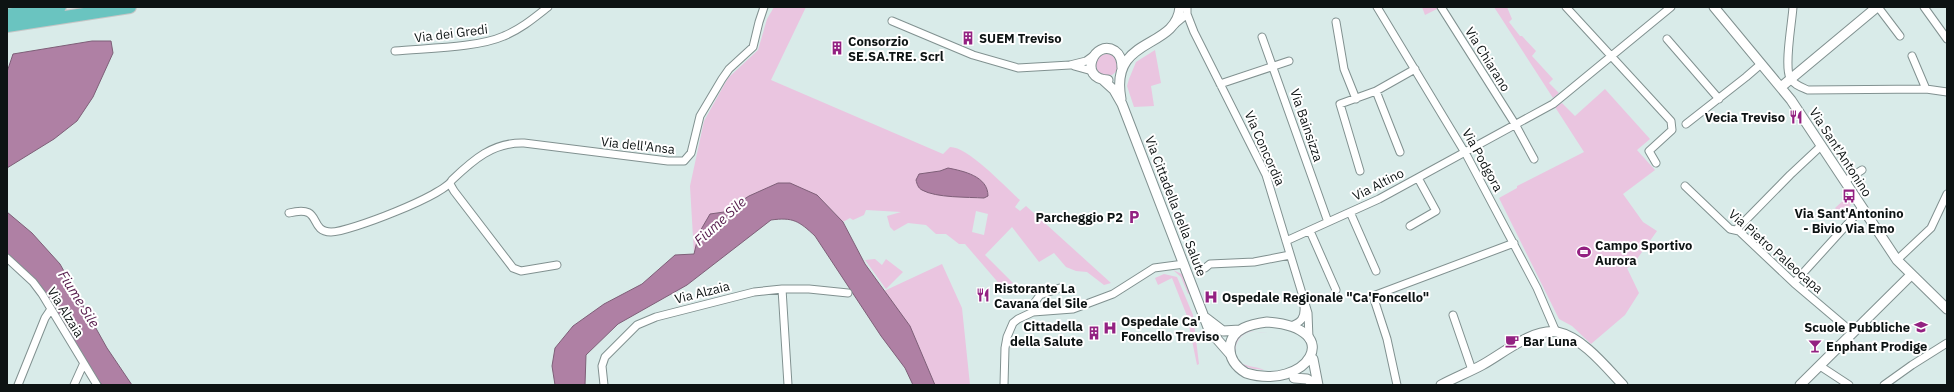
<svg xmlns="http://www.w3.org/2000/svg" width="1954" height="392" font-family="'IBM Plex Sans',sans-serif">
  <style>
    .green { fill: #eac5e0; fill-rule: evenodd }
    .water { fill: #af80a4; stroke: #7e5f78 }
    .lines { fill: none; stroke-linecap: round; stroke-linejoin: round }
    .minor-casing { stroke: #819190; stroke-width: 9 }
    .tertiary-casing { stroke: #819190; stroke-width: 11 }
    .trunk-casing { stroke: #c5c6c6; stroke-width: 14 }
    .minor { stroke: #fff; stroke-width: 7 }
    .tertiary { stroke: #fff; stroke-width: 9 }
    .trunk { stroke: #6ac4c0; stroke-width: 12 }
    .labels { text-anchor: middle; stroke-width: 4; stroke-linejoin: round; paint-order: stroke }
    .street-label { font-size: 13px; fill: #0d1313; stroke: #fff }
    .poi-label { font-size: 13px; font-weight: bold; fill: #0d1313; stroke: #fff; text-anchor: start }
    .water-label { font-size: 14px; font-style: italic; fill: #551b4b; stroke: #fff }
  </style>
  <rect width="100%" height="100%" fill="#d9ebe9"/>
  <path class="green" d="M 774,7 L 806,7 L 771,80 L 943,154 L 950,147 C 969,147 1005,187 1020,200 L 1015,207 L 1020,211 L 1026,206 L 1111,283 L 1104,285 L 1087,272 L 1076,271 L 1066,267 L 1054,253 L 1039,262 L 1012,227 L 985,255 L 1013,283 L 1002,287 L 965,244 L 959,244 L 946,234 L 936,234 L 926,225 L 908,223 L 894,231 L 890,227 L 887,216 L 901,212 L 866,210 L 864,215 L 853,220 L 850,218 L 843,222 L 817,195 L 749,196 L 724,212 L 718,212 L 699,233 L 694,254 L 690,186 L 704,121 L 728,78 L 758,50 L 767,19 ZM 976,211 L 988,214 L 984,235 L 972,232 Z
    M 1422,7 L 1441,7 L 1425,15 Z
    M 1494,7 L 1507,7 L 1512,19 L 1509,22 L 1520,36 L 1522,36 L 1536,51 L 1532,56 L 1553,79 L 1549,83 L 1559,93 L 1553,98 Z
    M 1155,50 L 1161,83 L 1151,86 L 1154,106 L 1134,107 L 1127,86 L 1129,79 L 1136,62 Z
    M1096 65a11 11 0 1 1 22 0a11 11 0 1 1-22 0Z
    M 1605,89 L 1650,139 L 1637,150 L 1655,170 L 1623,194 L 1643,222 L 1657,231 L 1632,266 L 1627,268 L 1639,293 L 1625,315 L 1591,344 L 1572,326 L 1559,319 L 1499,198 L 1517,188 L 1517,186 L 1584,152 L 1555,107 L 1562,103 L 1575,116 Z
    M 1847,197 L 1851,205 L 1843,216 L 1835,208 Z
    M 875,259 L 882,265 L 886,259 L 903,272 L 886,289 L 865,260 Z
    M 942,264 L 962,308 L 970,385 L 935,385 L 920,351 L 884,291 Z
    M 1173,270 L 1182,274 L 1190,293 L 1188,294 L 1181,277 Z
    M 1164,274 L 1177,277 L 1193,315 L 1199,364 L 1197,365 L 1187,316 L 1172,278 L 1158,285 L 1155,278 Z
    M 1247,331 L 1268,333 C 1262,333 1256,331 1249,332 C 1235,336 1230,355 1243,364 C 1249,367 1259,367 1264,370 C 1257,369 1248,369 1242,365 C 1229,355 1234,337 1247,331 Z"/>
  <path class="water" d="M 92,41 L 111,41 L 113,53 L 93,97 L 77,121 L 54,139 L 7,168 L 7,72 L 13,54 Z
    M 948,168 C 963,171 988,176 988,196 L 984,198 C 968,197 936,198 922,190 C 918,188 917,184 916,180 L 919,174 L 940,171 Z
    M 778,183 L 790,183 L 817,195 L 843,222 L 865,264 L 910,326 L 935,385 L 913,385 L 905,368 L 881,336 L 815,236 C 799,221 793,217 771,220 L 687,285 L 618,324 L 586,355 L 585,385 L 555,385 L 552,366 L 555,348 L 573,326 L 604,304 L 642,284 L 675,255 L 694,254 L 699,233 L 710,214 L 724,212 L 749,196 Z
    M 7,212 L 32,233 L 60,264 L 107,348 L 132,385 L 102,385 L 93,373 L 60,318 L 7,255 Z"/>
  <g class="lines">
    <g class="minor-casing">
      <path id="minor" d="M 1377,7 L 1467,156 L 1537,288 L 1556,332
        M 1441,7 L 1515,124 L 1534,159
        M 1566,7 L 1671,121 L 1672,130 L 1649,151 L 1656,163
        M 1793,7 C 1792,23 1784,65 1790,78 C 1794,85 1801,87 1808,90 L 1926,89 L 1947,92
        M 1878,7 L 1900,36
        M 1924,7 L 1947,39
        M 1187,14 L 1194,32 L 1266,175 L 1308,313 L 1309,339
        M 892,21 L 973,55 L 1018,68 L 1070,65 L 1086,61 L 1093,56
        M 1336,22 L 1344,69 L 1356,99
        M 1175,24 L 1187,14 L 1187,7
        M 1262,37 L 1328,222
        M 1667,39 L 1719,99
        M 395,51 C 426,48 477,48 504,36 C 521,29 534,18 548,7
        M 1912,56 L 1926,89
        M 1074,66 L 1092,71
        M 1220,84 L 1289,61
        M 1376,91 L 1400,152
        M 1686,124 L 1746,77 L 1761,64
        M 1360,171 L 1340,104 L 1376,91 L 1415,69
        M 1845,181 L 1862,170
        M 450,184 L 454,191 L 513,268 L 521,271 L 557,265
        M 1685,186 L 1730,229 L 1739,231 L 1794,283 L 1853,333
        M 1350,212 L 1376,271
        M 289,213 C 324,204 307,231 331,232 C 349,232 445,195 452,180 C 473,160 493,142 524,143 L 668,161 L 684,161 L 691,153 L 700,116 L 722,79 L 729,69 L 753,47 L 759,22 L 764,7
        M 1410,226 L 1436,211 L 1418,178
        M 1736,230 L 1790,175 L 1821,146
        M 1310,231 L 1336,290
        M 1286,241 L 1379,199 L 1553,104 L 1671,7
        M 7,258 L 33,282 L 42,294 L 97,385
        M 1897,260 L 1931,228 L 1947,194
        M 1205,268 L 1210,264 L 1254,262 L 1290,255
        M 1794,283 L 1862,208
        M 782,289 L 788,385
        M 1035,302 L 1040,295 L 1060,288
        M 1453,315 L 1472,370
        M 1290,326 C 1300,323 1305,319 1304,307
        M 1820,366 L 1849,385
        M 18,385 L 45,318 L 51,309
        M 74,385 L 83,365
        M 604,385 L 602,366 L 605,357 L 637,325 L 656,317 L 754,292 L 782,289 L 809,289 L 848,293
        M 1004,385 L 1005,348 L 1007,337 L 1013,323 L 1018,319 L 1033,312 L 1073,309 L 1113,294 L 1154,268 L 1184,264
        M 1397,385 L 1387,339 L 1373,296 L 1514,243
        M 1884,385 L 1912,365 L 1947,343"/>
    </g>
    <g class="tertiary-casing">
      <path id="tertiary" d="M 1714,7 L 1791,100 L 1897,260 L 1947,309
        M 1103,80 L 1114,90 L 1122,104 L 1209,330 L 1230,354
        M 1108,80 C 1077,79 1094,38 1115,51 C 1121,55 1122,61 1122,68
        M 1781,87 L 1877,7
        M 1121,99 C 1109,35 1176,51 1180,7
        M 1206,318 L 1223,331 L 1240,330
        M 1267,322 C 1349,328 1306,392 1246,373 C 1236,367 1229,359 1230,346 C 1232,328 1252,324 1267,322 Z
        M 1313,359 L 1318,385
        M 1294,378 L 1307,379 L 1316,385
        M 1441,385 C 1454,378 1469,372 1482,365 C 1502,354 1533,328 1557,332 C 1582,337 1606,367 1623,385
        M 1800,385 L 1911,275"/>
    </g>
    <g class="trunk-casing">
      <path id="trunk" d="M 7,15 L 60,7
        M 7,26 L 130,7"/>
    </g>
    <use href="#minor" class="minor"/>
    <use href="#tertiary" class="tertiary"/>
    <use href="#trunk" class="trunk"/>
  </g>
  <defs>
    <g id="building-bare" transform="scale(1.08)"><path d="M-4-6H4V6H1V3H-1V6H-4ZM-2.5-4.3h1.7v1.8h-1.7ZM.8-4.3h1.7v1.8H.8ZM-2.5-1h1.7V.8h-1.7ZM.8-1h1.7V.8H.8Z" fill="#932181" stroke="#fff" stroke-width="2.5" paint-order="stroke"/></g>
    <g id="restaurant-bare" transform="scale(1.08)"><path d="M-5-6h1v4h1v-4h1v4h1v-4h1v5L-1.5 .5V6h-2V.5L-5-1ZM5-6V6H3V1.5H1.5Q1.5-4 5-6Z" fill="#932181" stroke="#fff" stroke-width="2.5" paint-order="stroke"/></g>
    <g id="bus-bare" transform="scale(1.08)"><path d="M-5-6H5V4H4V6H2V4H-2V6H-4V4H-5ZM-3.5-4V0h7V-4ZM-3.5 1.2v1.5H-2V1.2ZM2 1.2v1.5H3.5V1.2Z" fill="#932181" stroke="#fff" stroke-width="2.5" paint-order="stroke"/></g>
    <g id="parking-bare" transform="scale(1.08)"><path d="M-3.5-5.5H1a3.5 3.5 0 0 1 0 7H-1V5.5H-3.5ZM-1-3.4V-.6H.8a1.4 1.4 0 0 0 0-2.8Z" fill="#932181" stroke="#fff" stroke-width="2.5" paint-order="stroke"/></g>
    <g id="stadium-bare" transform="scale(1.08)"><path d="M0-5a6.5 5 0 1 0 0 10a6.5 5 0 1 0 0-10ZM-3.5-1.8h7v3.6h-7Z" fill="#932181" stroke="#fff" stroke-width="2.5" paint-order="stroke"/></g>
    <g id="hospital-bare" transform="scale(1.08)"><path d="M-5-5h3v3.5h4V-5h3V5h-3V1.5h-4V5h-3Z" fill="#932181" stroke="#fff" stroke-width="2.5" paint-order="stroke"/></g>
    <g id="school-bare" transform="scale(1.08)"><path d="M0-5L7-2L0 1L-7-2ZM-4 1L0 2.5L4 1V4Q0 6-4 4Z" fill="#932181" stroke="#fff" stroke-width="2.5" paint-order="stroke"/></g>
    <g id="cafe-bare" transform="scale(1.08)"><path d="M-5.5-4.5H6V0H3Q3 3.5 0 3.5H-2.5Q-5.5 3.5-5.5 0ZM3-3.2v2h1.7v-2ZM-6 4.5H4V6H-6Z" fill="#932181" stroke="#fff" stroke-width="2.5" paint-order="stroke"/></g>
    <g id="bar-bare" transform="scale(1.08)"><path d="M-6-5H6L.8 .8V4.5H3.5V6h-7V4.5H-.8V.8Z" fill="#932181" stroke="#fff" stroke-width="2.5" paint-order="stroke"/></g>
  </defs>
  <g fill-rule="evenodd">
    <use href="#building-bare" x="968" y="38"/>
    <use href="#building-bare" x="837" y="48"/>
    <use href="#restaurant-bare" x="1796" y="117"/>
    <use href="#bus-bare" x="1849" y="196"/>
    <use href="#parking-bare" x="1134" y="217"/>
    <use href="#stadium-bare" x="1584" y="252"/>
    <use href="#restaurant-bare" x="983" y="295"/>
    <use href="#hospital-bare" x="1211" y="297"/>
    <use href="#school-bare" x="1921" y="327"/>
    <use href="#hospital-bare" x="1110" y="328"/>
    <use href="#building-bare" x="1094" y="333"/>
    <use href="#cafe-bare" x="1512" y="341"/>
    <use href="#bar-bare" x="1815" y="346"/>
  </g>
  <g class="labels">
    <g class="street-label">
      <text transform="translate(451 33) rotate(-7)" y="5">Via dei Gredi</text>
      <text transform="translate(1488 59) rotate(58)" y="5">Via Chiarano</text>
      <text transform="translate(1307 125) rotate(71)" y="5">Via Bainsizza</text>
      <text transform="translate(638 145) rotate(6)" y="5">Via dell'Ansa</text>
      <text transform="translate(1265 148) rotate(66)" y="5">Via Concordia</text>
      <text transform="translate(1841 152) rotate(57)" y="5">Via Sant'Antonino</text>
      <text transform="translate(1483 160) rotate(61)" y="5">Via Podgora</text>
      <text transform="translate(1378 184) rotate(-27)" y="5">Via Altino</text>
      <text transform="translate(1176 206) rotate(69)" y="5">Via Cittadella della Salute</text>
      <text transform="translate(1776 251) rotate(41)" y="5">Via Pietro Paleocapa</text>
      <text transform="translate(702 292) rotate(-14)" y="5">Via Alzaia</text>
      <text transform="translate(66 312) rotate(58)" y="5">Via Alzaia</text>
    </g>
    <g class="poi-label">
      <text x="979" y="43">SUEM Treviso</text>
      <text x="848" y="46">Consorzio<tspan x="848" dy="15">SE.SA.TRE. Scrl</tspan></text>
      <text x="1785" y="122" text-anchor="end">Vecia Treviso</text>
      <text x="1849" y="218" text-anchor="middle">Via Sant'Antonino<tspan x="1849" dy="15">- Bivio Via Emo</tspan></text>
      <text x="1123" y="222" text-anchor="end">Parcheggio P2</text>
      <text x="1595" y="250">Campo Sportivo<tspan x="1595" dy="15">Aurora</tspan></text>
      <text x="994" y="293">Ristorante La<tspan x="994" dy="15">Cavana del Sile</tspan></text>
      <text x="1222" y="302">Ospedale Regionale "Ca'Foncello"</text>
      <text x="1121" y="326">Ospedale Ca'<tspan x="1121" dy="15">Foncello Treviso</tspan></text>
      <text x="1083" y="331" text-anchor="end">Cittadella<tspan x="1083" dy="15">della Salute</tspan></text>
      <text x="1910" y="332" text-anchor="end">Scuole Pubbliche</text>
      <text x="1523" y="346">Bar Luna</text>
      <text x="1826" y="351">Enphant Prodige</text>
    </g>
    <g class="water-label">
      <text transform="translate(720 221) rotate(-42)" y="5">Fiume Sile</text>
      <text transform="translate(79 299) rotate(58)" y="5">Fiume Sile</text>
    </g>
  </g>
  <rect width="1954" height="392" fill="none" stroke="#0d1313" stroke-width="16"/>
</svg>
